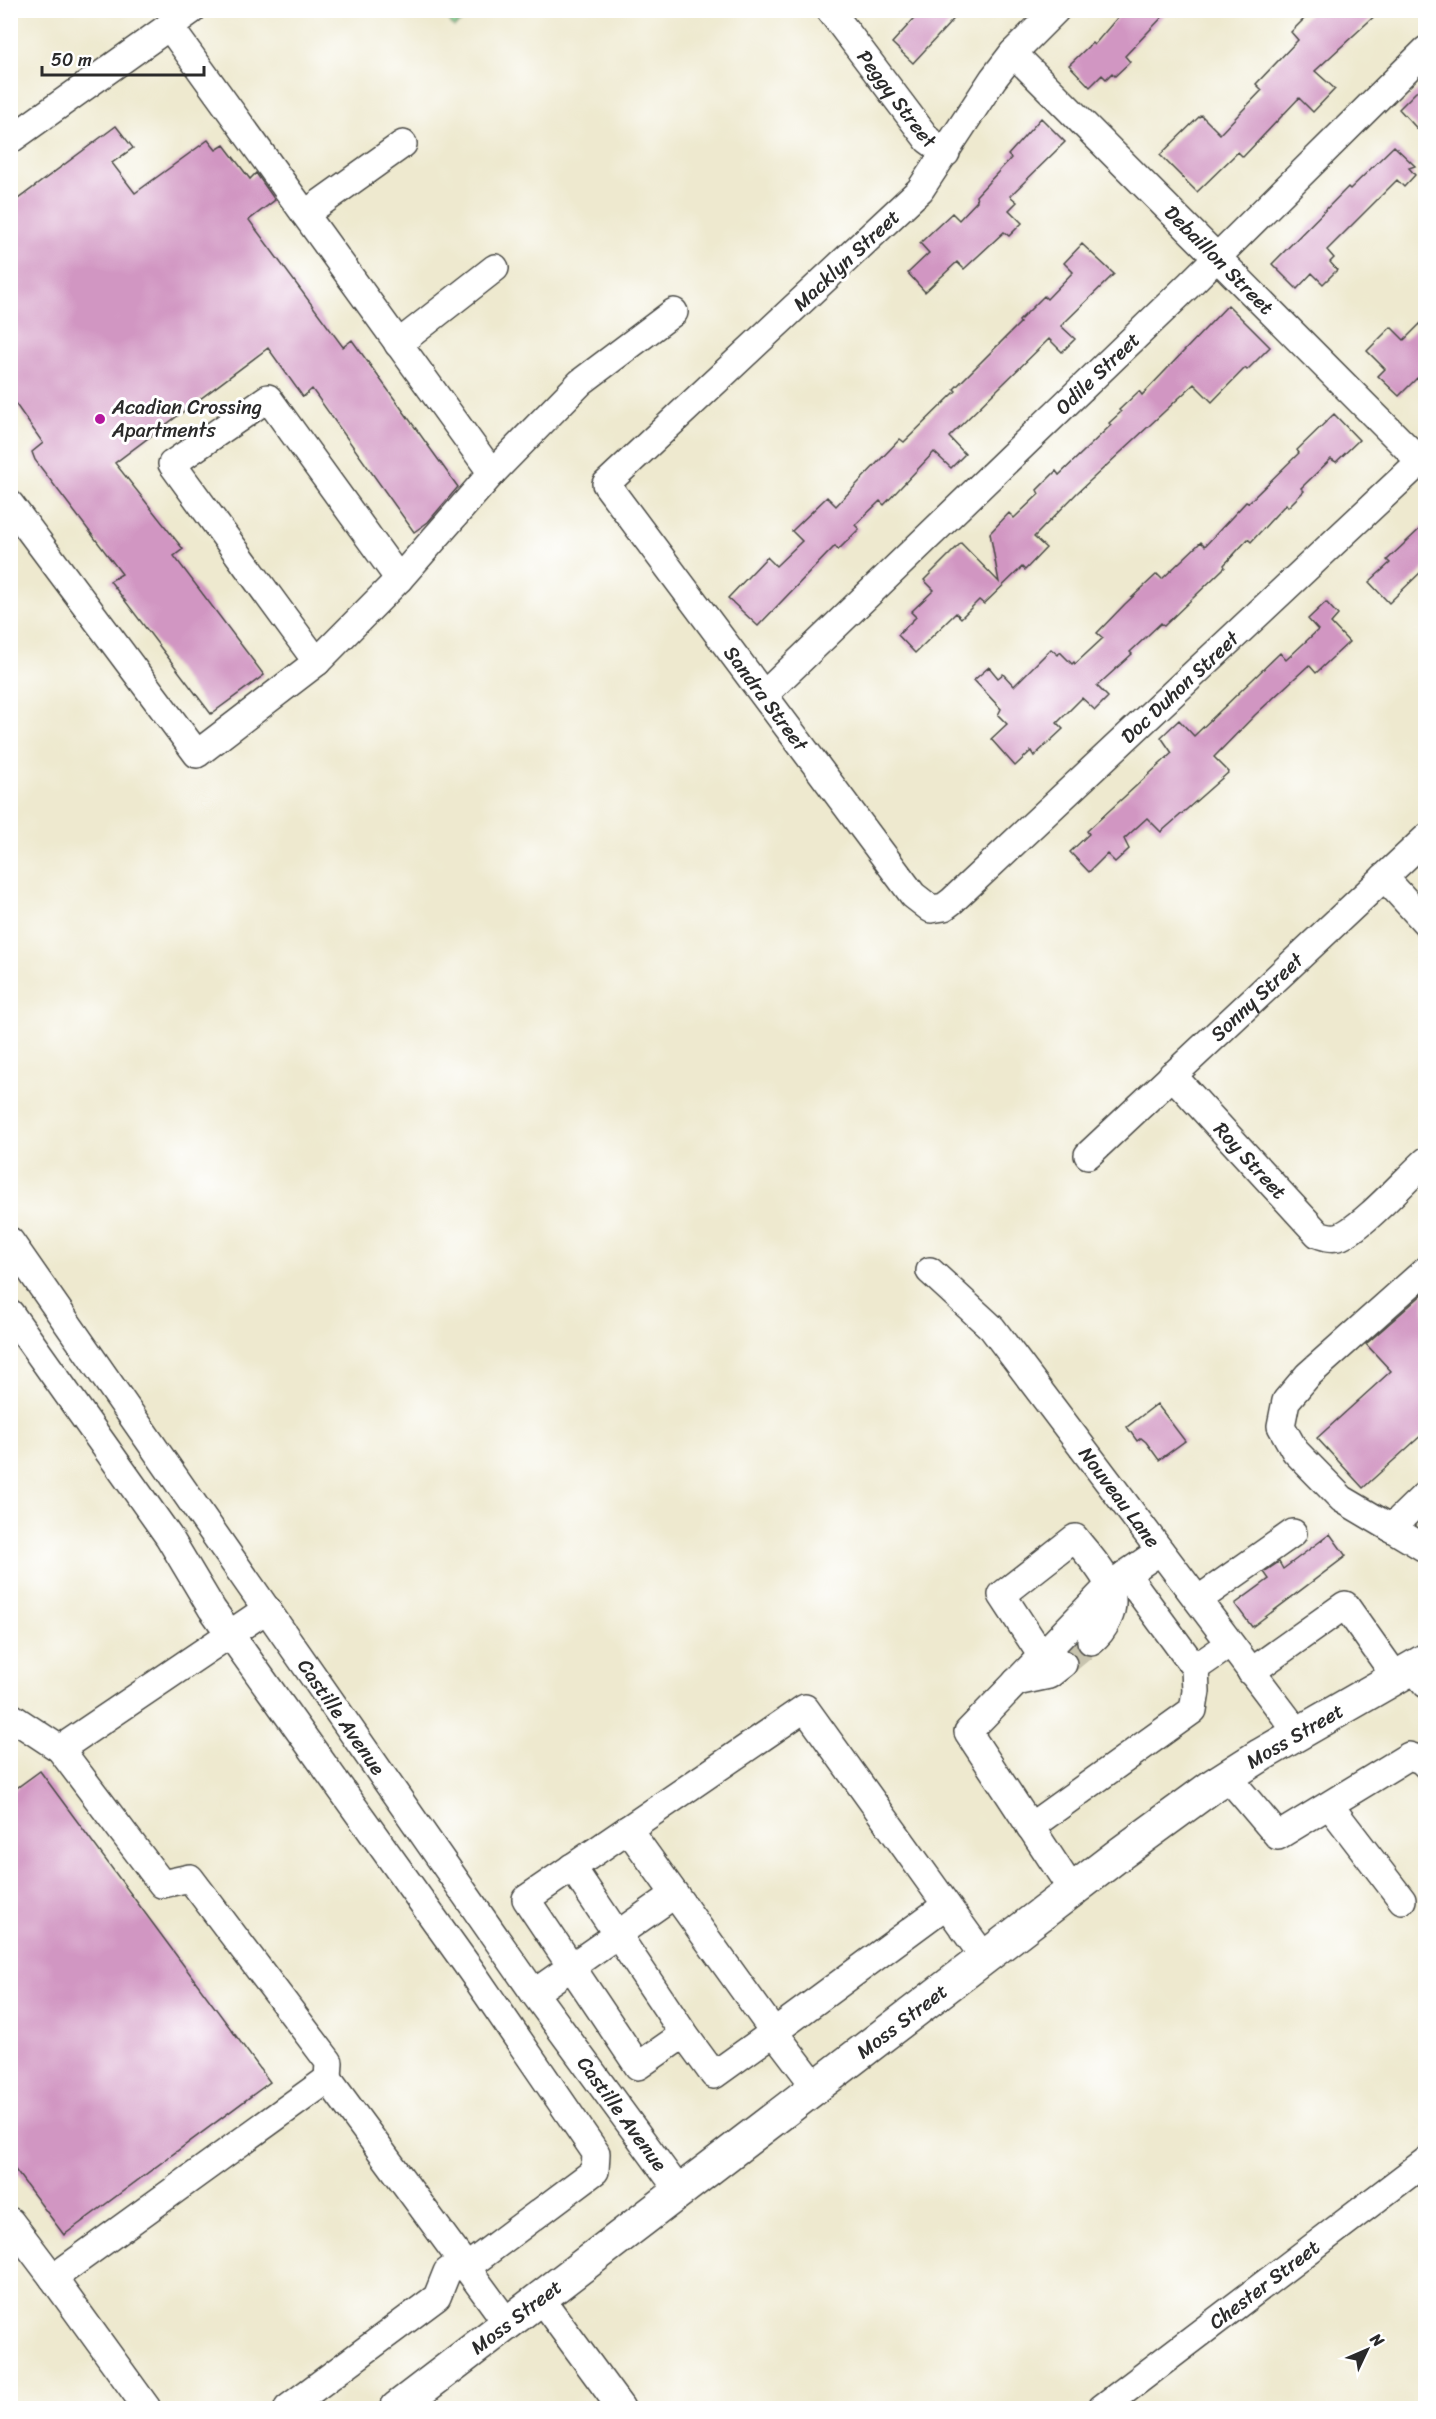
<svg xmlns="http://www.w3.org/2000/svg" width="1436" height="2419" font-family="Sriracha,sans-serif">
  <style>
    .green { fill: #91df9d; stroke: #5e8564; stroke-width: 1.5 }
    .building { fill: #d196c2 }
    .lines { fill: none; stroke-linecap: round; stroke-linejoin: round }
    .minor-tunnel { stroke: #c7c3ae; stroke-width: 27; stroke-dasharray: 27 14; stroke-linecap: butt }
    .minor-casing { stroke: #484844; stroke-width: 30 }
    .major-casing { stroke: #484844; stroke-width: 36 }
    .minor { stroke: #fff; stroke-width: 27 }
    .major { stroke: #fff; stroke-width: 33 }
    .poi-dot { fill: #b5179e; stroke: #fff; stroke-width: 2 }
    .labels { text-anchor: middle; stroke-width: 6; stroke-linejoin: round; paint-order: stroke }
    .street-label { font-size: 20px; fill: #2b2b2b; stroke: #fff }
    .poi-label { font-size: 20px; fill: #2b2b2b; stroke: #fff; text-anchor: start }
  </style>
  <rect width="100%" height="100%" fill="#fff"/>
  <filter id="ink" filterUnits="userSpaceOnUse"><feTurbulence type="fractalNoise" baseFrequency=".0167" numOctaves="2"/><feDisplacementMap in="SourceGraphic" scale="12" xChannelSelector="R" yChannelSelector="G"/><feConvolveMatrix kernelMatrix="1 2 1 2 8 2 1 2 1" color-interpolation-filters="sRGB"/></filter>
  <filter id="wash" filterUnits="userSpaceOnUse"><feTurbulence type="fractalNoise" baseFrequency=".008" numOctaves="4" result="noise"/><feDisplacementMap in="SourceGraphic" scale="24" xChannelSelector="R" yChannelSelector="G"/><feGaussianBlur stdDeviation="1.35" result="paint"/><feColorMatrix in="noise" values="0 0 0 0 0 0 0 0 0 0 0 0 0 0 0 0 0 1.4 0 .05"/><feComposite in="paint" operator="in"/></filter>
  <g filter="url(#wash)">
    <rect width="100%" height="100%" fill="#eee9cf"/>
    <path class="green" d="M 442,11 L 476,11 L 454,27 Z"/>
    <g id="blocks">
      <path class="building" d="M 922,10 L 962,10 L 913,63 L 892,43 Z
        M 1124,10 L 1169,10 L 1125,56 L 1130,62 L 1115,76 L 1112,73 L 1106,79 L 1102,75 L 1090,87 L 1069,65 L 1092,43 L 1094,45 Z
        M 1313,10 L 1381,10 L 1315,71 L 1335,89 L 1313,112 L 1299,98 L 1243,157 L 1238,152 L 1197,192 L 1160,155 L 1201,115 L 1220,134 L 1262,90 L 1256,84 L 1298,40 L 1291,32 Z
        M 1425,83 L 1425,137 L 1399,109 Z
        M 1041,118 L 1065,142 L 1010,196 L 1017,202 L 1009,210 L 1022,223 L 1009,236 L 1004,232 L 964,269 L 957,262 L 925,292 L 908,273 L 929,253 L 920,243 L 952,213 L 959,220 L 977,201 L 976,196 L 1011,158 L 1008,155 Z
        M 116,126 L 133,148 L 112,163 L 135,193 L 208,140 L 216,150 L 224,145 L 250,179 L 256,173 L 275,200 L 249,220 L 343,347 L 352,340 L 458,487 L 428,522 L 414,532 L 312,389 L 303,397 L 268,348 L 115,463 L 183,549 L 174,556 L 264,675 L 211,714 L 110,581 L 122,574 L 35,460 L 32,452 L 43,443 L 10,396 L 10,205 Z
        M 1394,146 L 1415,166 L 1409,168 L 1415,175 L 1404,187 L 1397,180 L 1327,250 L 1334,258 L 1330,262 L 1337,270 L 1323,284 L 1312,273 L 1297,289 L 1272,264 L 1348,187 L 1350,189 Z
        M 1082,244 L 1114,274 L 1061,326 L 1075,339 L 1062,352 L 1049,339 L 949,437 L 965,454 L 951,468 L 934,452 L 884,505 L 880,501 L 855,525 L 859,529 L 838,550 L 835,546 L 758,626 L 728,598 L 767,557 L 776,566 L 802,541 L 792,531 L 827,497 L 836,506 L 900,439 L 904,442 L 956,391 L 954,389 L 1020,323 L 1019,321 L 1044,296 L 1047,299 L 1073,272 L 1064,263 Z
        M 1228,305 L 1270,347 L 1247,370 L 1245,368 L 1212,402 L 1194,384 L 1077,493 L 1034,537 L 1046,548 L 1025,570 L 1022,567 L 984,604 L 979,600 L 961,618 L 956,613 L 915,653 L 898,635 L 916,617 L 911,612 L 934,590 L 924,580 L 961,543 L 999,582 L 990,533 L 1009,513 L 1014,518 L 1039,494 L 1037,490 L 1056,471 L 1059,475 L 1111,425 L 1109,423 L 1121,412 L 1119,410 L 1139,391 L 1142,395 Z
        M 1425,319 L 1425,387 L 1417,378 L 1399,396 L 1378,376 L 1385,369 L 1367,351 L 1391,327 L 1404,340 Z
        M 1334,414 L 1359,440 L 1336,462 L 1331,459 L 1301,488 L 1304,491 L 1288,507 L 1286,504 L 1251,542 L 1248,539 L 1224,565 L 1225,567 L 1193,598 L 1164,626 L 1161,623 L 1130,652 L 1132,654 L 1097,686 L 1108,697 L 1095,710 L 1082,698 L 1057,723 L 1063,729 L 1034,756 L 1031,751 L 1015,766 L 991,739 L 1007,724 L 998,715 L 1001,709 L 974,680 L 989,667 L 998,678 L 1003,674 L 1014,686 L 1051,649 L 1058,655 L 1060,652 L 1072,664 L 1074,662 L 1075,664 L 1103,638 L 1097,633 L 1125,604 L 1157,574 L 1162,579 L 1201,542 L 1205,546 L 1246,502 L 1248,503 L 1299,453 L 1297,450 Z
        M 1425,524 L 1425,568 L 1389,603 L 1369,582 L 1390,563 L 1387,560 Z
        M 1326,602 L 1338,615 L 1331,623 L 1349,642 L 1316,673 L 1309,665 L 1255,715 L 1214,757 L 1229,772 L 1161,832 L 1147,818 L 1124,839 L 1129,849 L 1115,862 L 1107,854 L 1089,872 L 1070,852 L 1089,834 L 1087,831 L 1172,753 L 1161,737 L 1179,720 L 1194,736 L 1280,653 L 1286,660 L 1318,630 L 1308,619 Z
        M 1425,1292 L 1425,1432 L 1363,1488 L 1317,1438 L 1391,1371 L 1366,1344 Z
        M 1157,1404 L 1185,1441 L 1159,1460 L 1146,1442 L 1141,1438 L 1137,1441 L 1127,1427 Z
        M 1330,1534 L 1346,1556 L 1252,1627 L 1235,1604 L 1269,1579 L 1264,1572 L 1279,1562 L 1283,1569 Z
        M 40,1771 L 270,2082 L 64,2235 L 10,2163 L 10,1793 Z"/>
    </g>
  </g>
  <g filter="url(#ink)">
    <use href="#blocks" fill-opacity="0" stroke="#484844" stroke-width="1.5"/>
    <g class="lines">
      <path class="minor-tunnel" d="M 1063,1664 L 1091,1641"/>
      <g class="minor-casing">
        <g id="minor">
          <path id="s1" d="M 830,10 L 928,140 L 946,153"/>
          <path id="s2" d="M 1056,10 L 1013,53 L 993,79 L 920,190 L 606,484 L 913,895 L 931,909 L 944,907 L 952,901 L 1426,456"/>
          <path d="M 169,26 L 492,473"/>
          <path id="s3" d="M 1013,53 L 1426,467"/>
          <path d="M 10,140 L 192,10"/>
          <path d="M 305,214 L 403,144"/>
          <path d="M 398,344 L 495,268"/>
          <path d="M 10,504 L 197,754 L 317,662 L 172,464 L 268,398 L 399,579 L 492,473 L 581,382 L 674,312"/>
          <path d="M 317,662 L 399,579"/>
          <path id="s4" d="M 765,694 L 1190,284 L 1426,50"/>
          <path d="M 1384,877 L 1426,923"/>
          <path id="s5" d="M 1172,1075 L 1318,1234 C 1326,1237 1333,1239 1341,1236 C 1364,1226 1405,1180 1426,1161"/>
          <path id="s6" d="M 1088,1155 L 1426,838"/>
          <path id="s7" d="M 10,1241 L 534,1993 L 679,2191"/>
          <path id="s8" d="M 930,1271 L 992,1328 L 1298,1733"/>
          <path d="M 10,1313 L 169,1537 L 212,1609 L 472,1972 L 596,2153 L 595,2171 L 467,2267"/>
          <path d="M 1426,1494 L 1391,1528 L 1426,1549"/>
          <path d="M 1391,1528 L 1342,1499 L 1295,1451 L 1281,1426 L 1286,1401 L 1308,1375 L 1426,1270"/>
          <path d="M 1126,1574 L 1195,1668 L 1230,1644"/>
          <path d="M 1198,1600 L 1293,1533"/>
          <path d="M 1042,1656 L 1002,1595 L 1075,1538 C 1093,1562 1123,1587 1108,1619 C 1104,1628 1099,1635 1091,1641"/>
          <path d="M 1412,1667 L 1426,1684"/>
          <path d="M 1251,1672 L 1345,1605 L 1396,1677"/>
          <path d="M 1016,1682 L 1049,1675 L 1063,1664"/>
          <path d="M 10,1716 L 60,1749 L 162,1884 L 190,1878 L 329,2062 L 328,2079"/>
          <path d="M 60,1749 L 267,1609"/>
          <path d="M 1228,1777 L 1278,1836 L 1409,1756 L 1421,1760 L 1426,1765"/>
          <path d="M 1330,1806 L 1402,1900"/>
          <path d="M 1030,1827 L 1193,1710 L 1196,1691 L 1195,1668"/>
          <path d="M 628,1829 L 774,2032 L 946,1905"/>
          <path d="M 572,1867 L 684,2034"/>
          <path d="M 1072,1890 L 968,1732 L 1110,1585 L 1160,1551"/>
          <path d="M 534,1993 L 675,1894"/>
          <path d="M 815,2086 L 774,2032 L 714,2075 L 684,2034 L 638,2066 L 526,1899 L 805,1708 L 984,1957"/>
          <path d="M 10,2221 L 53,2278"/>
          <path d="M 541,2299 L 621,2408"/>
          <path d="M 147,2408 L 53,2278 L 328,2079 L 508,2324"/>
          <path d="M 288,2408 L 437,2297 L 447,2272 L 462,2261"/>
          <path id="s9" d="M 1102,2408 L 1426,2161"/>
        </g>
      </g>
      <g class="major-casing">
        <g id="major">
          <path id="s10" d="M 397,2408 L 1121,1853 L 1214,1785 L 1261,1755 L 1426,1660"/>
        </g>
      </g>
      <use href="#minor" class="minor"/>
      <use href="#major" class="major"/>
    </g>
  </g>
  <circle class="poi-dot" cx="100" cy="419" r="6"/>
  <g class="labels">
    <g class="street-label">
      <text dy="7" stroke="none"><textPath href="#s1" startOffset="111">Peggy Street</textPath></text>
      <text transform="translate(846 260) rotate(-43)" y="7">Macklyn Street</text>
      <text dy="7" stroke="none"><textPath href="#s3" startOffset="292">Debaillon Street</textPath></text>
      <text dy="7" stroke="none"><textPath href="#s4" startOffset="462">Odile Street</textPath></text>
      <text dy="7" stroke="none"><textPath href="#s2" startOffset="1528">Doc Duhon Street</textPath></text>
      <text dy="7" stroke="none"><textPath href="#s2" startOffset="924">Sandra Street</textPath></text>
      <text dy="7" stroke="none"><textPath href="#s6" startOffset="231">Sonny Street</textPath></text>
      <text dy="7" stroke="none"><textPath href="#s5" startOffset="116">Roy Street</textPath></text>
      <text dy="7" stroke="none"><textPath href="#s8" startOffset="296">Nouveau Lane</textPath></text>
      <text dy="7" stroke="none"><textPath href="#s7" startOffset="580">Castille Avenue</textPath></text>
      <text dy="7" stroke="none"><textPath href="#s10" startOffset="1122">Moss Street</textPath></text>
      <text dy="7" stroke="none"><textPath href="#s10" startOffset="636">Moss Street</textPath></text>
      <text dy="7" stroke="none"><textPath href="#s7" startOffset="1066">Castille Avenue</textPath></text>
      <text dy="7" stroke="none"><textPath href="#s9" startOffset="204">Chester Street</textPath></text>
      <text dy="7" stroke="none"><textPath href="#s10" startOffset="150">Moss Street</textPath></text>
    </g>
    <g class="poi-label">
      <text x="112" y="414">Acadian Crossing<tspan x="112" dy="23">Apartments</tspan></text>
    </g>
  </g>
  <rect width="1436" height="2419" fill="none" stroke="#fff" stroke-width="36"/>
  <g transform="translate(1367 2350) rotate(46)" stroke="#ffffff" stroke-width="4.5" paint-order="stroke">
  <path d="M0-4.5L10 22L0 15L-10 22Z" fill="#2b2b2b"/>
  <text y="-9" font-size="16" font-weight="bold" text-anchor="middle" fill="#2b2b2b">N</text>
  </g>
  <path d="M42 66v9h162v-9" fill="none" stroke="#2b2b2b" stroke-width="3"/>
  <text x="51" y="66" font-size="18" fill="#2b2b2b" stroke="#ffffff" stroke-width="4.5" paint-order="stroke">50 m</text>
</svg>
